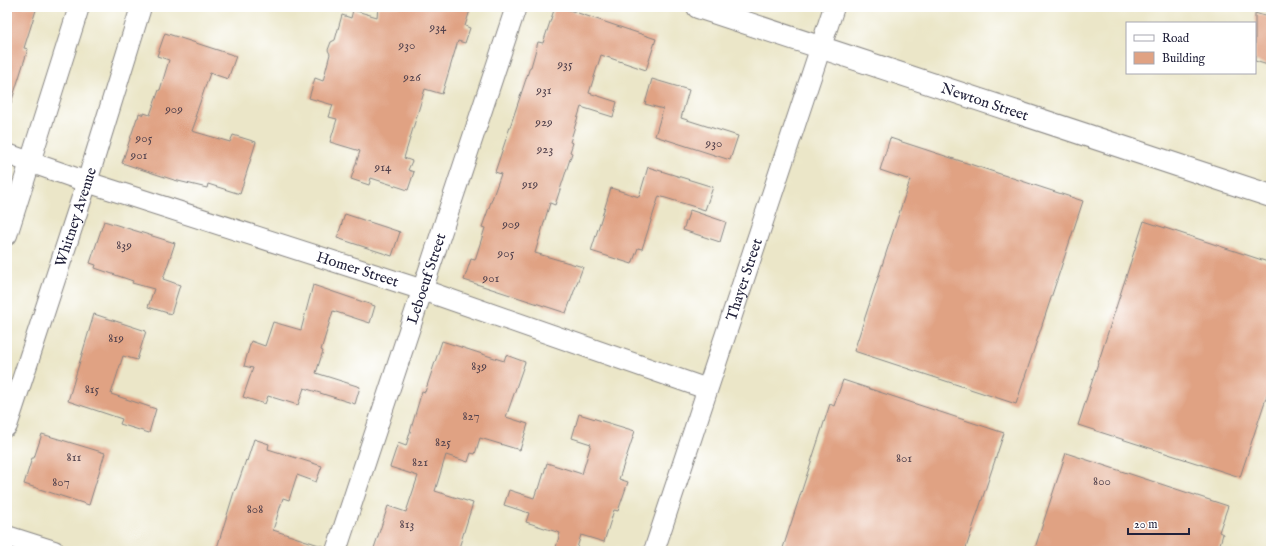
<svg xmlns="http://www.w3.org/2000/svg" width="1278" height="558" font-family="'IM FELL English',serif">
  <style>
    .building { fill: #e0a283 }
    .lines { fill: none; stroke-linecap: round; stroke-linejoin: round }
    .minor-casing { stroke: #868482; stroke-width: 22 }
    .major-casing { stroke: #868482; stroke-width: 24 }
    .minor { stroke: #fff; stroke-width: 20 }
    .major { stroke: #fff; stroke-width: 22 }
    .labels { text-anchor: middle; stroke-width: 3; stroke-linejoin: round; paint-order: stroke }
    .number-label { font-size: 13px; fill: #52424d }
    .street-label { font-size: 15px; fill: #22223b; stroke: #fff }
  </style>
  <rect width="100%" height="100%" fill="#fff"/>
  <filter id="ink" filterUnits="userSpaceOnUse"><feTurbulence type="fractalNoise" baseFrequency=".025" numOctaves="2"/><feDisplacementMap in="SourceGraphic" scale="8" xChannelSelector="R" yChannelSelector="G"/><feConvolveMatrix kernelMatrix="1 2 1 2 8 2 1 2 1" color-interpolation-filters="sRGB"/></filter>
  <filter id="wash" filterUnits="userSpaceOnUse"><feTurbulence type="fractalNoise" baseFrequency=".012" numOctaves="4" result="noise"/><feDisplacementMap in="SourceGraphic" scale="16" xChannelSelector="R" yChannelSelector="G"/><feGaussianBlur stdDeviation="0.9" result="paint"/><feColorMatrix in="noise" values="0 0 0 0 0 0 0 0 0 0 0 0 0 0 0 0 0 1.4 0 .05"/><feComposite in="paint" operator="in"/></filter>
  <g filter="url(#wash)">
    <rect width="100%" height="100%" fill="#ebe6c8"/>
    <g id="blocks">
      <path class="building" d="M 7,7 L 37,7 L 24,48 L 28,49 L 11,103 L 7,103 Z
        M 378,7 L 471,7 L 465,26 L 470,28 L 465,43 L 458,41 L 442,94 L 425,89 L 404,158 L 412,161 L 408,170 L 414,172 L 408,190 L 371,178 L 369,185 L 351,179 L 360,151 L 330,142 L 337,119 L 329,117 L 333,105 L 309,98 L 315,78 L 323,81 L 330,54 L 328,50 L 331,42 L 335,40 L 342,15 L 351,18 L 353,10 L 377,17 Z
        M 555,7 L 560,7 L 656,39 L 646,70 L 601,55 L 589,93 L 617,102 L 613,117 L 581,107 L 570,142 L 573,143 L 570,152 L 572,153 L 555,205 L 550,203 L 535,253 L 583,267 L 566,313 L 464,280 L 471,259 L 475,260 L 485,228 L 482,227 L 501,174 L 495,172 L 530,67 L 531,67 L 538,42 L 543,43 Z
        M 1255,13 L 1271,18 L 1271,66 L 1255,61 Z
        M 165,33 L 236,56 L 228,79 L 210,73 L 195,117 L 197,117 L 192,131 L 230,142 L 233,135 L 256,142 L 240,194 L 208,184 L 207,188 L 174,180 L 122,163 L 137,118 L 138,118 L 139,113 L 144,115 L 144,113 L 150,115 L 159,90 L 160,90 L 169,60 L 157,56 Z
        M 652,79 L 689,90 L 681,118 L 738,136 L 730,160 L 655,136 L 663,109 L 645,104 Z
        M 890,138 L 1083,201 L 1016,404 L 854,351 L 910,180 L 880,170 Z
        M 648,167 L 713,187 L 705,210 L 659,196 L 642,249 L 638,248 L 632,264 L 591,251 L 611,188 L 639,197 Z
        M 690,210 L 726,222 L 720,242 L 683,230 Z
        M 345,214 L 400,232 L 392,256 L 337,238 Z
        M 104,221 L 175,243 L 163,279 L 180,285 L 171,314 L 148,307 L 154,289 L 132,283 L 133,281 L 95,268 L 96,265 L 90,263 Z
        M 1144,221 L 1271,263 L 1271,383 L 1240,477 L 1078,425 Z
        M 313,285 L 375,306 L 370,323 L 333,311 L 321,350 L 323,351 L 316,373 L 360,387 L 355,404 L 304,388 L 298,405 L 268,396 L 265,404 L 243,397 L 253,368 L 244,366 L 251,341 L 265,346 L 273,322 L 301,330 Z
        M 94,314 L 146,331 L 137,360 L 123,356 L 111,394 L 156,409 L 149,433 L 120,424 L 122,419 L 68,401 Z
        M 442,341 L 504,361 L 506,355 L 525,362 L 506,417 L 528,424 L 520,450 L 480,438 L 475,454 L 471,453 L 468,462 L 446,455 L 435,491 L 473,503 L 458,551 L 373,551 L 388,506 L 406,512 L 418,476 L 390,467 L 398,443 L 406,446 L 422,391 L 425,392 Z
        M 843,380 L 1004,433 L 965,551 L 782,551 L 830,404 L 834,406 Z
        M 579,414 L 635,431 L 619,479 L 628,482 L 618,511 L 614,510 L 604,542 L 581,535 L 576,551 L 555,551 L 560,533 L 526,522 L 529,513 L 504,505 L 509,490 L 534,498 L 537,489 L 539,489 L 547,463 L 582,474 L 591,444 L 572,438 Z
        M 42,434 L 105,453 L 89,505 L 24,484 L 32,458 L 34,458 Z
        M 254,439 L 269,444 L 268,449 L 322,466 L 316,482 L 297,475 L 289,500 L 283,498 L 273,530 L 325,547 L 325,551 L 216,551 L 235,489 L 236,489 L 246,460 L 247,461 Z
        M 1066,453 L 1228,506 L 1219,532 L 1223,534 L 1218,551 L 1034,551 Z"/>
    </g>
  </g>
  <g filter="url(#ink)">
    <use href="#blocks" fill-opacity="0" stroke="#868482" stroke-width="1"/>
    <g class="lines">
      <g class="minor-casing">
        <g id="minor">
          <path id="s1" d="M 7,154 L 87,182 L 423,290 L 707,389"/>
          <path d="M 7,235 L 79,7"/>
          <path id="s2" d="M 7,426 L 87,182 L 141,7"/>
          <path d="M 7,536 L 54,551"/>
          <path id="s3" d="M 336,551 L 516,7"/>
          <path id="s4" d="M 654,551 L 834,7"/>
        </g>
      </g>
      <g class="major-casing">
        <g id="major">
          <path id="s5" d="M 698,7 L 1271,196"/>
        </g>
      </g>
      <use href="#minor" class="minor"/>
      <use href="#major" class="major"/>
    </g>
  </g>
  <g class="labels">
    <g class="number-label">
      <text x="438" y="31">934</text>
      <text x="407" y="49">930</text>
      <text x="565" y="68">935</text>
      <text x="412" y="81">926</text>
      <text x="544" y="94">931</text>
      <text x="174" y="113">909</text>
      <text x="544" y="126">929</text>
      <text x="144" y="142">905</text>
      <text x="714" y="147">930</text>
      <text x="545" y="153">923</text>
      <text x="139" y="159">901</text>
      <text x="383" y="171">914</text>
      <text x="530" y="188">919</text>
      <text x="511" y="228">909</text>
      <text x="124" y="249">839</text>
      <text x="506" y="257">905</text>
      <text x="491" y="282">901</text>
      <text x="116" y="342">819</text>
      <text x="479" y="370">839</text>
      <text x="92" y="393">815</text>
      <text x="471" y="420">827</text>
      <text x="443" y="446">825</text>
      <text x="74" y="461">811</text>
      <text x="904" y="462">801</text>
      <text x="420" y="466">821</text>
      <text x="1102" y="485">800</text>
      <text x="61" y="486">807</text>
      <text x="255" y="513">808</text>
      <text x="407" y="528">813</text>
    </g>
    <g class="street-label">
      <text dy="5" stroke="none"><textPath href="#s5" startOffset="302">Newton Street</textPath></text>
      <text dy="5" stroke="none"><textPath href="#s2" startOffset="220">Whitney Avenue</textPath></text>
      <text dy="5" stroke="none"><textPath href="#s1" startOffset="369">Homer Street</textPath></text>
      <text dy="5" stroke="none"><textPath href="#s3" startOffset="287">Leboeuf Street</textPath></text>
      <text dy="5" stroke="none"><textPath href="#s4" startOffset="286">Thayer Street</textPath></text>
    </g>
  </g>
  <rect width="1278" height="558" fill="none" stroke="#fff" stroke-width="24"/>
  <rect x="1126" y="22" width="130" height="52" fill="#ffffff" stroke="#a7a7b1"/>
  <rect x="1134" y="35" width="20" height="6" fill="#ffffff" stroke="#a7a7b1"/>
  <text x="1162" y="42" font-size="12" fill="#22223b">Road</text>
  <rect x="1134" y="52" width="20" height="12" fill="#e0a283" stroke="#a7a7b1"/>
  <text x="1162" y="62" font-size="12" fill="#22223b">Building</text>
  <path d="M1128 528v6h61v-6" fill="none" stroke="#22223b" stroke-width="2"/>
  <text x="1134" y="528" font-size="12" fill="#22223b" stroke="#ffffff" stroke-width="3" paint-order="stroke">20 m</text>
</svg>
